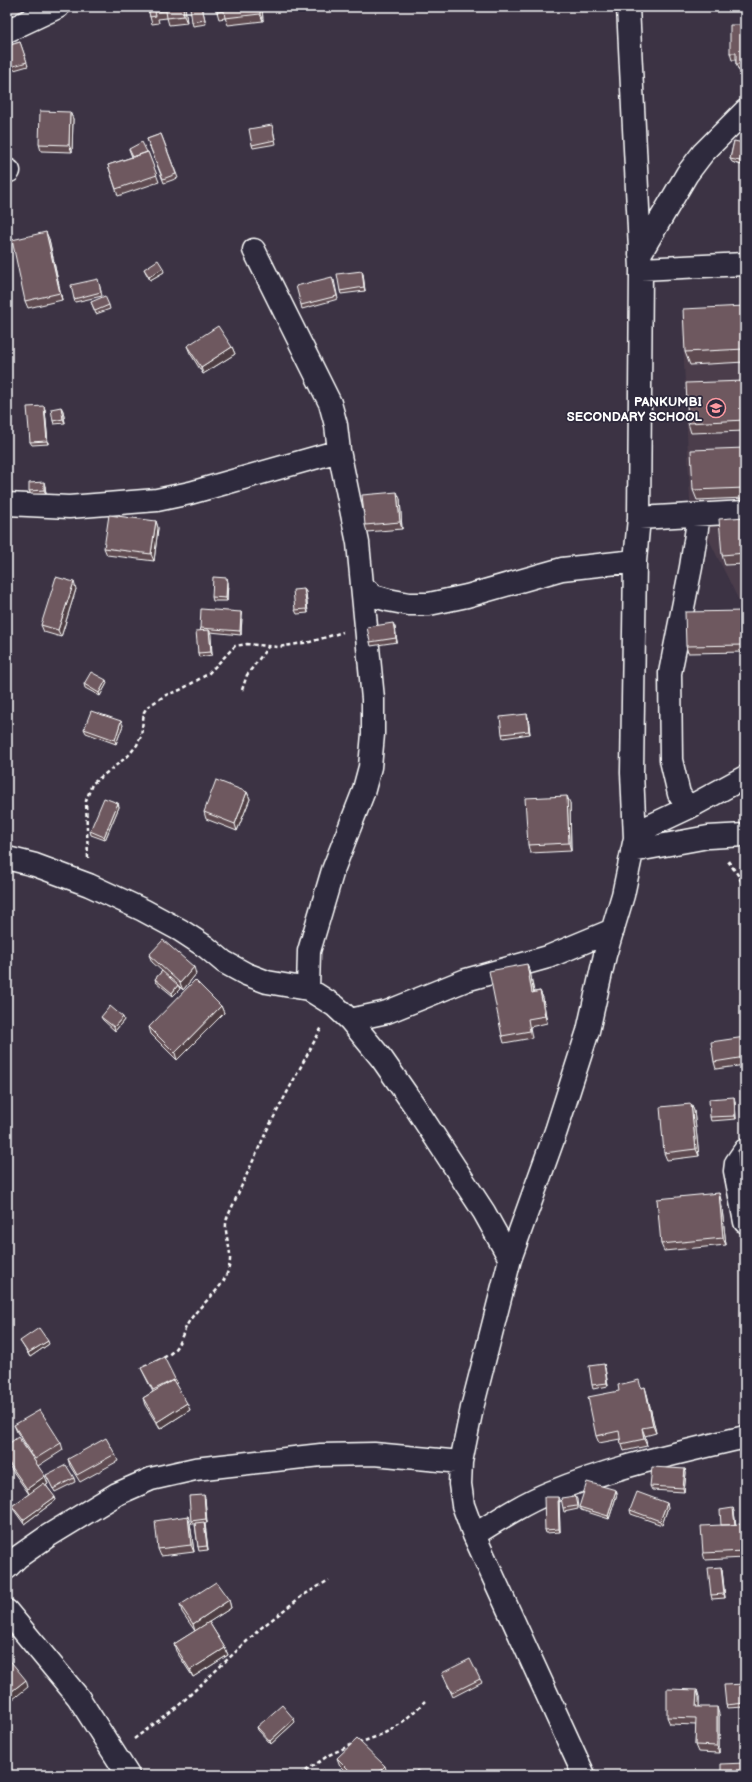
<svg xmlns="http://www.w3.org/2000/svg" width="752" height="1782" font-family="'Balsamiq Sans',sans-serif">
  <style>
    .built { fill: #4b3e4c }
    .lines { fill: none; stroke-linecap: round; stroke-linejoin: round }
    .minor-casing { stroke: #fff; stroke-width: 25 }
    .path { stroke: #fff; stroke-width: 2.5; stroke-dasharray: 4 3; stroke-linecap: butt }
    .minor { stroke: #2f2a3d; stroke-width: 22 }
    .wall { fill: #5f4c51; stroke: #fff }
    .shaded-wall { fill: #4d3e42; stroke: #fff }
    .building { fill: #6e585e; stroke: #fff }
    .labels { text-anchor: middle; stroke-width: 3.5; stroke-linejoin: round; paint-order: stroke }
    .poi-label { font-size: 13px; font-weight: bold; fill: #fff; stroke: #2f2a3d; text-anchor: end }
  </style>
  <rect width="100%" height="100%" fill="#3c3344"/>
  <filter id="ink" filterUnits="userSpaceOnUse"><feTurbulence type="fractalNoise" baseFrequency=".025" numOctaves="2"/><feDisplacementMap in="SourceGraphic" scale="8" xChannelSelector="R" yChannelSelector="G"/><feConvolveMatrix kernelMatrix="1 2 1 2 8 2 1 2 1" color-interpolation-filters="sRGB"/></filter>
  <g filter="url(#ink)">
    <path class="built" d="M 745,313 L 745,613 L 690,501 L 682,315 Z"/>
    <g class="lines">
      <g class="minor-casing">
        <path id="minor" d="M 7,31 L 58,7
          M 7,170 L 9,171
          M 254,250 L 330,403 L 336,425 L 339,451 L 358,543 L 373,699 L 373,734 L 370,767 L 363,793 L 333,870 L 309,951 L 308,989
          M 640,254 L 687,174 L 703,153 L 745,111
          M 641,269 L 745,264
          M 7,504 L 69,507 L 157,500 L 190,493 L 339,451
          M 639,518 L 745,512
          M 362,586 L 374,596 L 388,600 L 409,604 L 429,604 L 467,596 L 562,569 L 635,561
          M 688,808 L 679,794 L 671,760 L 670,673 L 691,567 L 699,515
          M 635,833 L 688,808 L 745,777
          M 632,851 L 708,837 L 745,835
          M 7,858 L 35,865 L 89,885 L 143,910 L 180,930 L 206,947 L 224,962 L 246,974 L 267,982 L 308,989 L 335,1006 L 350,1020 L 382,1059 L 414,1105 L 484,1212 L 510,1259
          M 350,1020 L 387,1012 L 466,980 L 548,957 L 613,930
          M 745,1150 L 736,1163 L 735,1171 L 745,1222
          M 474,1535 C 498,1520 522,1504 549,1493 C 611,1467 679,1453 745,1437
          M 7,1568 L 18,1557 L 48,1536 L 117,1494 L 151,1479 L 195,1469 L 321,1455 L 374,1454 L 461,1462
          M 7,1611 L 78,1697 L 128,1775
          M 584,1775 L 474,1535 L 463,1505 L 460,1484 L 461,1462 L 472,1408 L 510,1259 L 556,1131 L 588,1031 L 605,955 L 623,895 L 635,838 L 632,773 L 635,561 L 639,518 L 641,269 L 628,7"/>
      </g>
      <path class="path" d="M 7,214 L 8,195
        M 242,690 L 247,675 L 268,647
        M 88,858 L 86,801 L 92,784 L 128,756 L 137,745 L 141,736 L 144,712 L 147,707 L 166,695 L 180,690 L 208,674 L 235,646 L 247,644 L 278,647 L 310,642 L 343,632
        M 728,861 L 738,875 L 745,889
        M 144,1366 C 153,1362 164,1359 172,1352 C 181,1344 183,1330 190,1320 C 204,1299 228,1288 230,1260 C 231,1246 223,1233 227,1218 L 267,1130 L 322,1027
        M 134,1739 L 177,1707 L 261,1628 L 302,1596 L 329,1580
        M 358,1743 C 392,1732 400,1726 425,1701
        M 300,1775 L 329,1755 L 353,1744"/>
      <use href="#minor" class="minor"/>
    </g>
    <path class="wall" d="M 148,7 L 185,7 L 187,23 L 169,25 L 167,18 L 158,19 L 159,23 L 152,24 L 150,17 Z
      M 202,7 L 206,24 L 193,26 L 192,22 Z
      M 262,7 L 263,21 L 228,25 L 225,18 L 219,19 L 217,12 Z
      M 411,7 L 430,7 L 430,8 L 412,9 Z
      M 745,25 L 745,71 L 739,71 L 736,64 L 736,60 L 732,60 L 730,53 Z
      M 20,42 L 28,66 L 7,72 L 7,46 Z
      M 70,112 L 73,119 L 72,152 L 41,151 L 39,144 Z
      M 273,129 L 276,144 L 253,148 L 252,145 Z
      M 161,134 L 178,178 L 164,183 L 147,139 Z
      M 734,141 L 741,165 L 732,162 L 730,159 Z
      M 129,149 L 148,152 L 159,182 L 118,196 L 108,165 L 132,157 Z
      M 49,239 L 62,300 L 28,308 L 25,301 Z
      M 144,269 L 164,272 L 150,280 L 146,273 Z
      M 363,274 L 365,291 L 341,294 L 340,291 Z
      M 334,280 L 338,299 L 302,309 L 301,305 Z
      M 99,283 L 102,296 L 75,302 L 74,299 Z
      M 91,302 L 109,305 L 110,309 L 96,314 Z
      M 745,306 L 745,362 L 690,365 L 685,352 Z
      M 187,346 L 232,347 L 235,354 L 203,374 L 190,353 Z
      M 745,381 L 745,431 L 691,433 L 688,423 Z
      M 44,406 L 45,410 L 48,444 L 32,445 L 30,442 Z
      M 61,407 L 63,411 L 65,423 L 54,424 L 53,421 Z
      M 745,448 L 745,498 L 697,500 L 693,490 Z
      M 45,486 L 46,494 L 31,494 L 29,491 Z
      M 400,499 L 402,529 L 367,532 L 365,525 Z
      M 745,517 L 745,564 L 725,565 L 722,555 Z
      M 156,521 L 158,528 L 154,561 L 107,555 L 104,548 Z
      M 228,582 L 227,601 L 213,601 L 212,597 Z
      M 76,589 L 61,637 L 44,632 L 41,625 Z
      M 304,589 L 306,592 L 308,613 L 297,614 L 295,610 Z
      M 745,611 L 745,652 L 688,653 L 686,646 Z
      M 241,612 L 242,616 L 241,635 L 210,632 L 212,655 L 199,657 L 198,653 L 201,631 L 200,628 Z
      M 395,627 L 397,642 L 371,646 L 370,642 Z
      M 107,683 L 100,696 L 85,688 L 84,684 Z
      M 528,717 L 530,734 L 503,738 L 502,734 Z
      M 123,725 L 116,744 L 86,733 L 84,729 Z
      M 247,792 L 250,799 L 237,831 L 206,819 L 204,812 Z
      M 118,803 L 119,807 L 105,840 L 91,835 L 90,831 Z
      M 570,803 L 571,851 L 530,853 L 528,845 Z
      M 149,955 L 196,974 L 183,990 L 179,986 L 180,989 L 173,996 L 156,982 L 155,979 L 162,971 L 152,962 Z
      M 527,964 L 530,971 L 534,992 L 540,991 L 543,998 L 547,1023 L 530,1027 L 532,1038 L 504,1043 L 502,1036 Z
      M 221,1006 L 224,1013 L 177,1060 L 151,1034 L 149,1027 Z
      M 101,1017 L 124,1020 L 115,1031 L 103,1020 Z
      M 745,1037 L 745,1065 L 716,1069 L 714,1062 Z
      M 735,1101 L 736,1119 L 711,1121 L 710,1117 Z
      M 691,1104 L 694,1111 L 699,1156 L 667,1160 L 664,1153 Z
      M 745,1149 L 745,1184 L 743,1184 L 740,1177 Z
      M 719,1193 L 721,1200 L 726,1245 L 664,1251 L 661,1244 Z
      M 20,1341 L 49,1344 L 30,1357 L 22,1344 Z
      M 141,1368 L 175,1379 L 177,1383 L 175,1384 L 190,1410 L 160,1429 L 145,1405 L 143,1398 L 153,1392 Z
      M 605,1368 L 608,1386 L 593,1389 L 592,1385 Z
      M 642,1388 L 647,1394 L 656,1433 L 645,1436 L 647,1446 L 624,1451 L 620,1439 L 599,1443 L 596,1436 Z
      M 14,1425 L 61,1443 L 63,1450 L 38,1466 L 48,1484 L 46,1485 L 56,1500 L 24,1524 L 14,1510 L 12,1506 L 29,1494 L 7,1463 L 7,1445 L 37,1465 L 17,1432 Z
      M 115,1454 L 118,1461 L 80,1482 L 70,1466 L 68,1459 Z
      M 685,1469 L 686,1473 L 684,1492 L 652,1490 L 650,1486 Z
      M 46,1475 L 74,1478 L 75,1482 L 55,1492 Z
      M 616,1490 L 617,1494 L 609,1519 L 581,1510 L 579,1507 Z
      M 575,1496 L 577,1499 L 578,1509 L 564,1512 L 563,1508 Z
      M 558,1497 L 559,1500 L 560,1532 L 546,1533 L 545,1530 Z
      M 205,1498 L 207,1523 L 205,1523 L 208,1550 L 199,1551 L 198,1547 L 195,1524 L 192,1524 L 191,1521 Z
      M 668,1507 L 662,1525 L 631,1514 L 630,1510 Z
      M 733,1508 L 734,1512 L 736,1525 L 744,1524 L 745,1527 L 745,1558 L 705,1560 L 703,1553 Z
      M 190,1523 L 194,1552 L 161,1556 L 158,1549 Z
      M 721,1567 L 722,1570 L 725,1598 L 712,1599 L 711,1595 Z
      M 229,1600 L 231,1608 L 209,1622 L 225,1648 L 228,1655 L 193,1677 L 176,1651 L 174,1644 L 195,1631 L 182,1612 L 180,1605 Z
      M 442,1673 L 480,1679 L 482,1682 L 453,1697 Z
      M 745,1684 L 745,1707 L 727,1708 L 726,1705 Z
      M 697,1690 L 699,1697 L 699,1707 L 719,1714 L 719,1753 L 698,1752 L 695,1745 L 696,1725 L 670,1724 L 667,1717 Z
      M 295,1722 L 271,1744 L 258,1730 L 257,1727 Z
      M 337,1758 L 387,1773 L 386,1775 L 349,1775 L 340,1766 Z"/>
    <path class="shaded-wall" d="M 183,7 L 185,7 L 187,23 L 184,16 Z
      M 260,7 L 262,7 L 263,21 L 260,14 Z
      M 70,112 L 73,119 L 72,152 L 69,145 Z
      M 744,143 L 745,149 L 741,165 L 740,161 Z
      M 46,232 L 49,239 L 62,300 L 60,293 Z
      M 163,268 L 164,272 L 150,280 L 149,277 Z
      M 362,271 L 363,274 L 365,291 L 364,287 Z
      M 232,347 L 235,354 L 203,374 L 201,367 Z
      M 44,406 L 45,410 L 48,444 L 47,441 Z
      M 61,407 L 63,411 L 65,423 L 63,419 Z
      M 44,482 L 45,486 L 46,494 L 44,490 Z
      M 397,492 L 400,499 L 402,529 L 400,522 Z
      M 156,521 L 158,528 L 154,561 L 151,554 Z
      M 227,578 L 228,582 L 227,601 L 226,598 Z
      M 74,582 L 76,589 L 61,637 L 58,630 Z
      M 304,589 L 306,592 L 308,613 L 307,609 Z
      M 241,612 L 242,616 L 241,635 L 240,631 Z
      M 393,623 L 395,627 L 397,642 L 396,638 Z
      M 209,630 L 211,634 L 212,655 L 211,652 Z
      M 106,680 L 107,683 L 100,696 L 99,693 Z
      M 527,714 L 528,717 L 530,734 L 529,731 Z
      M 121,721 L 123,725 L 116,744 L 115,740 Z
      M 247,792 L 250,799 L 237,831 L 235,824 Z
      M 567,796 L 570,803 L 571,851 L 569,843 Z
      M 118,803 L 119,807 L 105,840 L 104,837 Z
      M 527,964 L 530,971 L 535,1000 L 532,993 Z
      M 194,967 L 196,974 L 183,990 L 180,983 Z
      M 178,985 L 180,989 L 173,996 L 172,993 Z
      M 540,991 L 543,998 L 547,1023 L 545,1016 Z
      M 221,1006 L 224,1013 L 177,1060 L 175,1053 Z
      M 123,1017 L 124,1020 L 115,1031 L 114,1027 Z
      M 734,1097 L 735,1101 L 736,1119 L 735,1116 Z
      M 691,1104 L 694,1111 L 699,1156 L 696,1149 Z
      M 719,1193 L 721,1200 L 726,1245 L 723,1238 Z
      M 48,1341 L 49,1344 L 30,1357 L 28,1353 Z
      M 604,1364 L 605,1368 L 608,1386 L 607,1383 Z
      M 645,1387 L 647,1394 L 656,1433 L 653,1426 Z
      M 187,1403 L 190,1410 L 160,1429 L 157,1422 Z
      M 642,1428 L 645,1436 L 647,1446 L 644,1439 Z
      M 685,1469 L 686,1473 L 684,1492 L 683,1488 Z
      M 45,1476 L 48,1484 L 30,1496 L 27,1489 Z
      M 616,1490 L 617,1494 L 609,1519 L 608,1516 Z
      M 204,1495 L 205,1498 L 207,1523 L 206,1519 Z
      M 55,1497 L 56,1500 L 24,1524 L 23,1520 Z
      M 558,1497 L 559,1500 L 560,1532 L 559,1529 Z
      M 667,1503 L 668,1507 L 662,1525 L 660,1521 Z
      M 733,1508 L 734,1512 L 736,1528 L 735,1525 Z
      M 7,1509 L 8,1509 L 9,1512 L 7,1514 Z
      M 188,1516 L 190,1523 L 194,1552 L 191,1545 Z
      M 204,1522 L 205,1525 L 208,1550 L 207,1546 Z
      M 721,1567 L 722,1570 L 725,1598 L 724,1594 Z
      M 229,1600 L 231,1608 L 195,1631 L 193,1624 Z
      M 225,1648 L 228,1655 L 193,1677 L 190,1670 Z
      M 26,1680 L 28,1687 L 7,1704 L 7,1695 Z
      M 697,1690 L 699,1697 L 699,1714 L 696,1707 Z
      M 717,1707 L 719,1714 L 719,1753 L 717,1746 Z
      M 294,1719 L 295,1722 L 271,1744 L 270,1741 Z
      M 385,1766 L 387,1773 L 386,1775 L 376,1775 Z"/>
    <path class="building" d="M 148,7 L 183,7 L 184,16 L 167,18 L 166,11 L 155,12 L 156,16 L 150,17 Z
      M 190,7 L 202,7 L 205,20 L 192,22 Z
      M 216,7 L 260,7 L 260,14 L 225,18 L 224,11 L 217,12 Z
      M 730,25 L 745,25 L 745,64 L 736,64 L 736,53 L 730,53 Z
      M 20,42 L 27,62 L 7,68 L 7,46 Z
      M 40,111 L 70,112 L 69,145 L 39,144 Z
      M 272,125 L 275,140 L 252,145 L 249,129 Z
      M 161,134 L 176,174 L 163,179 L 147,139 Z
      M 734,141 L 744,143 L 740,161 L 730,159 Z
      M 142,142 L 147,152 L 133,157 L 129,149 Z
      M 148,152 L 157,175 L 116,189 L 108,165 Z
      M 46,232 L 60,293 L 25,301 L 12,240 Z
      M 158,260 L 163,268 L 149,277 L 144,269 Z
      M 362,271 L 364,287 L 340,291 L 337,274 Z
      M 332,277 L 337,296 L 301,305 L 296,286 Z
      M 98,279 L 101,292 L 74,299 L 71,285 Z
      M 105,296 L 109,305 L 95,311 L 91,302 Z
      M 745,306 L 745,349 L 685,352 L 683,309 Z
      M 218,326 L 232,347 L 201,367 L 187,346 Z
      M 745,381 L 745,420 L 688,423 L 686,383 Z
      M 44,406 L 47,441 L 30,442 L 27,407 Z
      M 61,407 L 63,419 L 53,421 L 51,409 Z
      M 745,448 L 745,488 L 693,490 L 691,450 Z
      M 44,482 L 44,490 L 29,491 L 29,483 Z
      M 397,492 L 400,522 L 365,525 L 362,495 Z
      M 109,515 L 156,521 L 151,554 L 104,548 Z
      M 745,517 L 745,553 L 722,555 L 719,519 Z
      M 56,577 L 74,582 L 58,630 L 41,625 Z
      M 213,577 L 227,578 L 226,598 L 212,597 Z
      M 304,589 L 307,609 L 295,610 L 293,590 Z
      M 201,609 L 241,612 L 240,631 L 200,628 Z
      M 745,611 L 745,645 L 686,646 L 685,612 Z
      M 393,623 L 396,638 L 370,642 L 367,627 Z
      M 209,630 L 211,652 L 198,653 L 196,631 Z
      M 91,672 L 106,680 L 99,693 L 84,684 Z
      M 91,711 L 121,721 L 115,740 L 84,729 Z
      M 527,714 L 529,731 L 502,734 L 500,717 Z
      M 216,780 L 247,792 L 235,824 L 204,812 Z
      M 567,796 L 569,843 L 528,845 L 525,798 Z
      M 104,798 L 118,803 L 104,837 L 90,831 Z
      M 163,940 L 194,967 L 180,983 L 149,955 Z
      M 527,964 L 532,993 L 540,991 L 545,1016 L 528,1019 L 530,1031 L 502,1036 L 489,971 Z
      M 162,971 L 178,985 L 172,993 L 155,979 Z
      M 195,980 L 221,1006 L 175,1053 L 149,1027 Z
      M 110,1006 L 123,1017 L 114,1027 L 101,1017 Z
      M 745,1037 L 745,1057 L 714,1062 L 711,1042 Z
      M 734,1097 L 735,1116 L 710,1117 L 709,1099 Z
      M 691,1104 L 696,1149 L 664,1153 L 660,1107 Z
      M 745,1149 L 745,1176 L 740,1177 L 738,1150 Z
      M 719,1193 L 723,1238 L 661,1244 L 657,1199 Z
      M 39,1328 L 48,1341 L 28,1353 L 20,1341 Z
      M 164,1357 L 175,1379 L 153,1390 L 141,1368 Z
      M 604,1364 L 607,1383 L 592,1385 L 589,1366 Z
      M 173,1380 L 187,1403 L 157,1422 L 143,1398 Z
      M 639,1380 L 641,1388 L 645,1387 L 653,1426 L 642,1428 L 644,1439 L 621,1444 L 619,1431 L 596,1436 L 588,1397 L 619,1391 L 618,1385 Z
      M 40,1410 L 61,1443 L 35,1459 L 14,1425 Z
      M 18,1437 L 45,1476 L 27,1489 L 7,1460 L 7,1445 Z
      M 106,1438 L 115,1454 L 77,1475 L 68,1459 Z
      M 66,1465 L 74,1478 L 53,1489 L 46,1475 Z
      M 652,1467 L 685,1469 L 683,1488 L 650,1486 Z
      M 587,1482 L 616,1490 L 608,1516 L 579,1507 Z
      M 44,1483 L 55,1497 L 23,1520 L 12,1506 Z
      M 637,1492 L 667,1503 L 660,1521 L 630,1510 Z
      M 204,1495 L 206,1519 L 191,1521 L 189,1496 Z
      M 575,1496 L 577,1506 L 563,1508 L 561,1498 Z
      M 544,1497 L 558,1497 L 559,1529 L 545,1530 Z
      M 733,1508 L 735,1525 L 721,1525 L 720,1510 Z
      M 188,1516 L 191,1545 L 158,1549 L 155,1521 Z
      M 204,1522 L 207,1546 L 198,1547 L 195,1523 Z
      M 744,1524 L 745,1551 L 703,1553 L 701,1526 Z
      M 721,1567 L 724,1594 L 711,1595 L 708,1568 Z
      M 216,1582 L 229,1600 L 193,1624 L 180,1605 Z
      M 209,1622 L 225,1648 L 190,1670 L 174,1644 Z
      M 7,1657 L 26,1680 L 7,1695 Z
      M 470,1659 L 480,1679 L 452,1693 L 442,1673 Z
      M 745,1684 L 745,1703 L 726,1705 L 724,1685 Z
      M 667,1689 L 697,1690 L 696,1707 L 717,1707 L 717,1746 L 695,1745 L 696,1718 L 667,1717 Z
      M 282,1705 L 294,1719 L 270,1741 L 257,1727 Z
      M 357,1739 L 385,1766 L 376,1775 L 354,1775 L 337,1758 Z
      M 745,1763 L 745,1775 L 721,1775 L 721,1764 Z
      M 417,1770 L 423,1775 L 412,1775 Z"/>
  </g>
  <defs>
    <g id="school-ring" transform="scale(1)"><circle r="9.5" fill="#2f2a3d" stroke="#ff9aa2" stroke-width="1.5"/><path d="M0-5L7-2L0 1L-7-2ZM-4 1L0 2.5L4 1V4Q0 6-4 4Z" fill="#ff9aa2"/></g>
  </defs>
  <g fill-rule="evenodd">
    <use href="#school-ring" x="716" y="408"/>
  </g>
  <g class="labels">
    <g class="poi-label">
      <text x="702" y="406">PANKUMBI<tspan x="702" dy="15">SECONDARY SCHOOL</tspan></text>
    </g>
  </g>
  <rect width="752" height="1782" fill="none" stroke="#2f2a3d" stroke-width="24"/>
  <rect x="12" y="12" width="728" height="1758" fill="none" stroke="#fff" stroke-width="1.5" filter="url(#ink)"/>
</svg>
